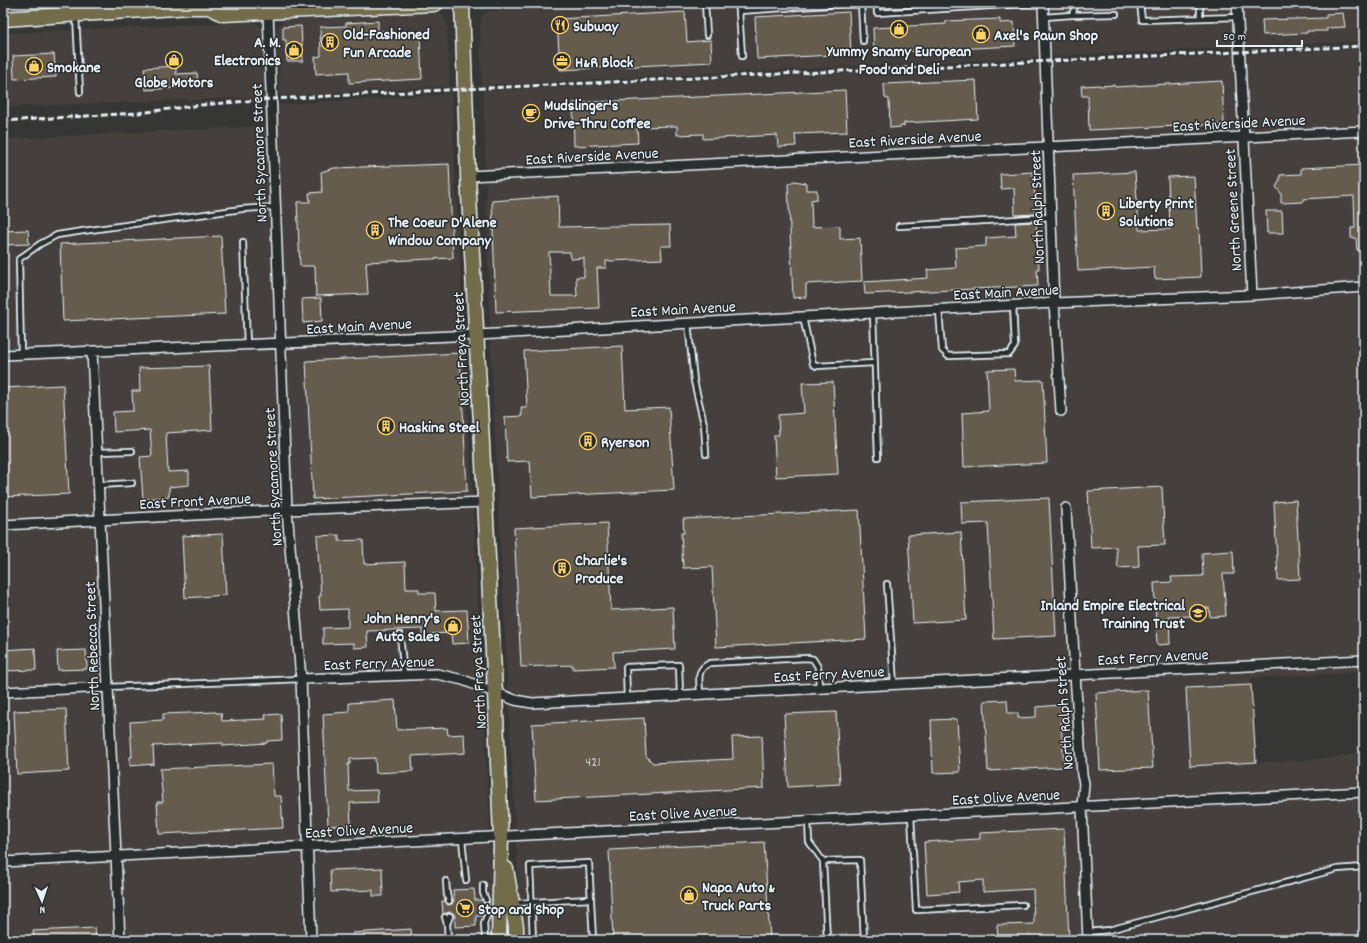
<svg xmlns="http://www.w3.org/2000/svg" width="1367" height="943" font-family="Dekko,sans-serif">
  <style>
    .built { fill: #44413c }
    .building { fill: #665c4e; stroke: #e8f1f8; fill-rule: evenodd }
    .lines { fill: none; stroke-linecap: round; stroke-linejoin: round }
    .lane-casing { stroke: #e8f1f8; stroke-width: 8 }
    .street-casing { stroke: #e8f1f8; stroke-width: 12 }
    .primary-casing { stroke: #e8f1f8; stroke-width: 17 }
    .lane { stroke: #2a2d2e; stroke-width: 4.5 }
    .street { stroke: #2a2d2e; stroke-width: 9 }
    .primary { stroke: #726c4b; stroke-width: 14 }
    .rail { stroke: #e8f1f8; stroke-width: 3; stroke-dasharray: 6 3; stroke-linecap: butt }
    .labels { text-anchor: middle; stroke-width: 3; stroke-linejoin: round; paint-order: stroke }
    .number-label { font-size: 14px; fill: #c8ccce }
    .poi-label { font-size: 16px; font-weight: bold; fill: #e8f1f8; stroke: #2a2d2e; text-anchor: start }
    .street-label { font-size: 16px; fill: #e8f1f8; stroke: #2a2d2e }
  </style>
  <rect width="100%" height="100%" fill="#363634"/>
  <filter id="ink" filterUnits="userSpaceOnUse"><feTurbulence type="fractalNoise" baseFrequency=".025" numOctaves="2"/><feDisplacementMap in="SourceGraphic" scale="8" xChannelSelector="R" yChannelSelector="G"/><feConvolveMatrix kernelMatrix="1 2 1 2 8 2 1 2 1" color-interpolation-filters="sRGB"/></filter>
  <g filter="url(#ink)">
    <path class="built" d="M 646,3 L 1364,3 L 1364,41 L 482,85 L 480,29 L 481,21 L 483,15 L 489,11 Z
      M 437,13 L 442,15 L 445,19 L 447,25 L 450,86 L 280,96 L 277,30 L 278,26 L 286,20 Z
      M 251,22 L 256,23 L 260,26 L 262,31 L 265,97 L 3,107 L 3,33 Z
      M 1364,49 L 1364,672 L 1251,678 L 1257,763 L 1330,758 L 1349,755 L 1364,750 L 1364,940 L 522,940 L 514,810 L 491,358 L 483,91 Z
      M 451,94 L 489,811 L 493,940 L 3,940 L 3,139 L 266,126 L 265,105 Z"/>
    <path class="building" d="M 685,12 L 687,42 L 711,40 L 712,62 L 560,70 L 557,19 Z
      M 849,12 L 851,54 L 757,59 L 755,17 Z
      M 1343,13 L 1345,27 L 1327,28 L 1327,31 L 1307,31 L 1307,33 L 1263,35 L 1262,20 L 1326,18 L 1326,14 Z
      M 1000,19 L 1000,23 L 1014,22 L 1015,46 L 874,53 L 873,28 L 946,24 L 946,21 Z
      M 378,21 L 378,31 L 386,31 L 386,38 L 420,36 L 422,79 L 349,83 L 349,72 L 316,74 L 315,57 L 321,56 L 320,27 L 346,26 L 346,23 Z
      M 301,26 L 303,61 L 287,61 L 286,40 L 283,40 L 283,27 Z
      M 54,54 L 56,77 L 14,79 L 13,56 Z
      M 176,66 L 176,74 L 197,73 L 198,86 L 146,90 L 144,68 Z
      M 976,80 L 978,119 L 904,123 L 904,126 L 901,126 L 901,127 L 890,128 L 889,99 L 885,98 L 884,84 Z
      M 1222,81 L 1224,124 L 1089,130 L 1088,96 L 1082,96 L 1081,86 L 1100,85 L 1100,86 L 1114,85 L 1115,87 Z
      M 845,90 L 847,132 L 795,134 L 796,146 L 778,147 L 777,135 L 703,139 L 703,134 L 677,135 L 677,126 L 637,127 L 638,143 L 574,146 L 573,103 Z
      M 449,164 L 453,258 L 366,262 L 368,294 L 316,296 L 315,266 L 300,266 L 297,202 L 310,202 L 309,193 L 322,192 L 321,172 L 334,168 Z
      M 1364,165 L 1364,250 L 1357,250 L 1356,238 L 1351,238 L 1351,228 L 1355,228 L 1354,196 L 1303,199 L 1303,202 L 1281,203 L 1281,193 L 1276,187 L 1280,180 L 1280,175 L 1301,174 L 1301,168 Z
      M 1033,172 L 1036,214 L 1015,215 L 1014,188 L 1001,189 L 1000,174 Z
      M 1135,172 L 1139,230 L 1170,229 L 1168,177 L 1194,176 L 1197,228 L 1199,228 L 1201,277 L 1155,279 L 1154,267 L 1078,271 L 1073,175 Z
      M 794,181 L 806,183 L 806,190 L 817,190 L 817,199 L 811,200 L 812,227 L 840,226 L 840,239 L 860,238 L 862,281 L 806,284 L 806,297 L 793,298 L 788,184 Z
      M 558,196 L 559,227 L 670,225 L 671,246 L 661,246 L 662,259 L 606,261 L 606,268 L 597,268 L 599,308 L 496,312 L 492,201 ZM 549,252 L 570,252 L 571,259 L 584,258 L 584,277 L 576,277 L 577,296 L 551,296 Z
      M 1266,211 L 1282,211 L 1283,233 L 1267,233 Z
      M 1036,222 L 1039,269 L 1037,269 L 1038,286 L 865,294 L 864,282 L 928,278 L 927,270 L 956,268 L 955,248 L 986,246 L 986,238 L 1016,236 L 1015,223 Z
      M 28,230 L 29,244 L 3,245 L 3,231 Z
      M 221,236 L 225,314 L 63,321 L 60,244 Z
      M 321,298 L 322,321 L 303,323 L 302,299 Z
      M 622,346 L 625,409 L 669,407 L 674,490 L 532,497 L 530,461 L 507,462 L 505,417 L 522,416 L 521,408 L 527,408 L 524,351 Z
      M 460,353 L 467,491 L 313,499 L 306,361 Z
      M 209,366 L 212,430 L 166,433 L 168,472 L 189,471 L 189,485 L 169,487 L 169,497 L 143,499 L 140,457 L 152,456 L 150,430 L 114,432 L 113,412 L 133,411 L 132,391 L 140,391 L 139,368 Z
      M 1014,369 L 1015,381 L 1043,380 L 1047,463 L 964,467 L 962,413 L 989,411 L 987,370 Z
      M 833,382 L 838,474 L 776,477 L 774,435 L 779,435 L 778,415 L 804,413 L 802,383 Z
      M 63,385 L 69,494 L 3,497 L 3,388 Z
      M 1162,487 L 1165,545 L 1138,546 L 1139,567 L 1118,568 L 1116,547 L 1091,548 L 1088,491 Z
      M 1049,498 L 1056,636 L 994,639 L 988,523 L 962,524 L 961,502 Z
      M 1296,500 L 1300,579 L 1278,580 L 1274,502 Z
      M 859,510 L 866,639 L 716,647 L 712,567 L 683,568 L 681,533 L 684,533 L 683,519 Z
      M 607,523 L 611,610 L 673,607 L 675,649 L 613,652 L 614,667 L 573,669 L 573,665 L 521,667 L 514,528 Z
      M 961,532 L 966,620 L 913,623 L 908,535 Z
      M 223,534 L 226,595 L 185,598 L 182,536 Z
      M 339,535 L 339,541 L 363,540 L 364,564 L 405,562 L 406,589 L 419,589 L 419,593 L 435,593 L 436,611 L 467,610 L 469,643 L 452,644 L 451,633 L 431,634 L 431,641 L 422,641 L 422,629 L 367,631 L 368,647 L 354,648 L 354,643 L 323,644 L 323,628 L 348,627 L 348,609 L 320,610 L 319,596 L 321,596 L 317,536 Z
      M 1233,551 L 1234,574 L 1223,574 L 1226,616 L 1210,617 L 1209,608 L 1190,609 L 1191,616 L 1169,617 L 1170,644 L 1157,645 L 1154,583 L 1172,582 L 1171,577 L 1203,576 L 1202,553 Z
      M 35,648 L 36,670 L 3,671 L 3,650 Z
      M 86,650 L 87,669 L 58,670 L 57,651 Z
      M 1251,685 L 1256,762 L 1190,766 L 1186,688 Z
      M 1148,690 L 1153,768 L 1100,770 L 1096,693 Z
      M 395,700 L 397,730 L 447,728 L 448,735 L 464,734 L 465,753 L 412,756 L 413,771 L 376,773 L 375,758 L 350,759 L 350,764 L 348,764 L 349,791 L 377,790 L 378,802 L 350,803 L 351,825 L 328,826 L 323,714 L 349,712 L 349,703 Z
      M 1007,700 L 1008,713 L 1018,713 L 1018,718 L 1036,717 L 1036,707 L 1060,705 L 1064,767 L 988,771 L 984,701 Z
      M 66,709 L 69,771 L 17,774 L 14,711 Z
      M 216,712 L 216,713 L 221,713 L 222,721 L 266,719 L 265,715 L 281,714 L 282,740 L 267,741 L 267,743 L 223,746 L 223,743 L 153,746 L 154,764 L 130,766 L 130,757 L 132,757 L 130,722 L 163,720 L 163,714 Z
      M 836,712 L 840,784 L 788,787 L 784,714 Z
      M 644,718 L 646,756 L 653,763 L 733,759 L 732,737 L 762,736 L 764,788 L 536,800 L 532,724 Z
      M 957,719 L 960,772 L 933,773 L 931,720 Z
      M 272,764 L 274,796 L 281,796 L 283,828 L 159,834 L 157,802 L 163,802 L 160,769 Z
      M 1064,829 L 1069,940 L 998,940 L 997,925 L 1034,924 L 1033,889 L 983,892 L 983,880 L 958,882 L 959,892 L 927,894 L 924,842 L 980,839 L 980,833 Z
      M 764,842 L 770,940 L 613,940 L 609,850 Z
      M 382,868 L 383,896 L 373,896 L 373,890 L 331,892 L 330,870 Z
      M 474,889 L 475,900 L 482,900 L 485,904 L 489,902 L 490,913 L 486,912 L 483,916 L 476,916 L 476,926 L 455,927 L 455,916 L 453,913 L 450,912 L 443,914 L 442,901 L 445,901 L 448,905 L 452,904 L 454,900 L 453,890 Z
      M 95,928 L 96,940 L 34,940 L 33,931 Z
      M 411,929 L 412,940 L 353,940 L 353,933 Z"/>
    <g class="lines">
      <g class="lane-casing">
        <path id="lane" d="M 705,3 L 707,35
          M 738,3 L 739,11 L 859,3
          M 861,3 L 863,41
          M 877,3 L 877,13 L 1037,3
          M 1140,3 L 1142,20 L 1238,17
          M 1200,3 L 1200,18
          M 739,11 L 742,56
          M 1072,15 L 1116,14
          M 76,16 L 80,92
          M 1044,17 L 1072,15 L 1076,3
          M 899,226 L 1051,217
          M 243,242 L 247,345
          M 939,310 L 942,350 L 948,356 L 1009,354 L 1015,346 L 1013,305
          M 873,313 L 878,457
          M 803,317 L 813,364 L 816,366 L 874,363
          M 688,323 L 694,381 L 704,424 L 706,454
          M 21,354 L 19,259 L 40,244 L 57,235 L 83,231 L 242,209 L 275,207
          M 98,452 L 132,451
          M 99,485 L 132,483
          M 887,584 L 894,684
          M 400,635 L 404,675
          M 108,687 L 301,679
          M 700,695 C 700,680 695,670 710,663 L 808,658 L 813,659 L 818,667 L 819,688
          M 627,699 L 626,667 L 679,665 L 680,696
          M 911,816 L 916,910 L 1023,905
          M 808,821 L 809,842 L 823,861 L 827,940
          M 462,839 L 466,880
          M 823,861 L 860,860 L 864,940
          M 446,881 L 447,895 L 449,901
          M 483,885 L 483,893 L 486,900
          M 514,903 L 591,899
          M 445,917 L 447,924 L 448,940
          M 447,924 L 450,916
          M 1087,932 L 1109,930 L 1337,869 L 1364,867
          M 485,940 L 484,923 L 487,916
          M 533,940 L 530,866 L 589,863 L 593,940"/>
      </g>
      <g class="street-casing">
        <path id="street" d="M 85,3 L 85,14
          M 1043,3 L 1054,303 L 1061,411
          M 1237,3 L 1252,295
          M 268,12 L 287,510 L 301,679 L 311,940
          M 468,176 L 1364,131
          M 92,351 L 120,940
          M 3,355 L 477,335 L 1054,303 L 1252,295 L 1364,287
          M 1066,508 L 1075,675 L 1082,775 L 1084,783 L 1082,807 L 1088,940
          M 3,525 L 287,510 L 485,502
          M 301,679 L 437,674 L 463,680 L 515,700 L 532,703 L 1364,660
          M 3,692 L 108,687
          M 3,862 L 1364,792"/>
      </g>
      <g class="primary-casing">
        <path id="primary" d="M 462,3 L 468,176 L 495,692 L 501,837 L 499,940
          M 3,19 L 191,7 L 209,7 L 223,14 L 434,4 L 436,3
          M 506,869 L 516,927 L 516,940"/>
      </g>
      <use href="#lane" class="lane"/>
      <use href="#street" class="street"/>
      <use href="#primary" class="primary"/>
      <path class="rail" d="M 3,121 L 138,113 L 201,105 L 271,99 L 465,89 L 1364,46"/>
    </g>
  </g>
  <defs>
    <g id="restaurant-ring" transform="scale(0.9)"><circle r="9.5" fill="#2a2d2e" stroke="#ffd166" stroke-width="1.5"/><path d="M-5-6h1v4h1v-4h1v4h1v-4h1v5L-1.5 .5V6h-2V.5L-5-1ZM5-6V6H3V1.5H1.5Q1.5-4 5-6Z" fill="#ffd166"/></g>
    <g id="shop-ring" transform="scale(0.9)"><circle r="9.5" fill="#2a2d2e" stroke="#ffd166" stroke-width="1.5"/><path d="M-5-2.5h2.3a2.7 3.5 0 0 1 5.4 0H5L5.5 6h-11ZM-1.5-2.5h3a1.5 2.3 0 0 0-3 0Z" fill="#ffd166"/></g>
    <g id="building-ring" transform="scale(0.9)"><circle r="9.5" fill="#2a2d2e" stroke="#ffd166" stroke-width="1.5"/><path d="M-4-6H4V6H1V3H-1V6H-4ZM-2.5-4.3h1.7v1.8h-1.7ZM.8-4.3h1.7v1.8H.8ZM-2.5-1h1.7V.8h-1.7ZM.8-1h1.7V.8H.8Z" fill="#ffd166"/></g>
    <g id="office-ring" transform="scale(0.9)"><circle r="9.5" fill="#2a2d2e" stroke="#ffd166" stroke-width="1.5"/><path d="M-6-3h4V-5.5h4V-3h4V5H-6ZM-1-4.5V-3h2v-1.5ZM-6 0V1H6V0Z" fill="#ffd166"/></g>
    <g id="cafe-ring" transform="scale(0.9)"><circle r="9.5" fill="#2a2d2e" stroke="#ffd166" stroke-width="1.5"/><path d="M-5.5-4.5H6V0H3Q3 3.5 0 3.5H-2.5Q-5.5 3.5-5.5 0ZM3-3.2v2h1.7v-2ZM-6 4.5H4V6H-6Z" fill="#ffd166"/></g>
    <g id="school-ring" transform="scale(0.9)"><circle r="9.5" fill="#2a2d2e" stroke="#ffd166" stroke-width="1.5"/><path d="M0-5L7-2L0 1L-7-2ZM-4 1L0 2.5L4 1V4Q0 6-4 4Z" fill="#ffd166"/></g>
    <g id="supermarket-ring" transform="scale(0.9)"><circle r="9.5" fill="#2a2d2e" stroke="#ffd166" stroke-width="1.5"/><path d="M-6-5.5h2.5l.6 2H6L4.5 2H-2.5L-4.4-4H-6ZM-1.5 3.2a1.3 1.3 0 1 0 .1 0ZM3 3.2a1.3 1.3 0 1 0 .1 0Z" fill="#ffd166"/></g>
  </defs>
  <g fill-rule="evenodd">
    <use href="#restaurant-ring" x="560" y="25"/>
    <use href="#shop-ring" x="899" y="29"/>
    <use href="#shop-ring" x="981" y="34"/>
    <use href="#building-ring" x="330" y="42"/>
    <use href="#shop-ring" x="294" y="50"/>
    <use href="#shop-ring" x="174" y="60"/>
    <use href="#office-ring" x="562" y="61"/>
    <use href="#shop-ring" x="34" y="66"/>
    <use href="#cafe-ring" x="531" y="113"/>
    <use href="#building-ring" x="1106" y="211"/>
    <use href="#building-ring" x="375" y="230"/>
    <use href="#building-ring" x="386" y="426"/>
    <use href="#building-ring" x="588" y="441"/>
    <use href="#building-ring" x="562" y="568"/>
    <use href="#school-ring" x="1198" y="613"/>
    <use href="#shop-ring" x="453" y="626"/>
    <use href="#shop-ring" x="689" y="895"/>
    <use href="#supermarket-ring" x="465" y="908"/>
  </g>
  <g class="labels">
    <g class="number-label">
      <text x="593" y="766">421</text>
    </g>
    <g class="poi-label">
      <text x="573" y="31">Subway</text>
      <text x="343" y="39">Old-Fashioned<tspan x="343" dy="18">Fun Arcade</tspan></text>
      <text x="994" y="40">Axel's Pawn Shop</text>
      <text x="281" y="47" text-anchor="end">A. M.<tspan x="281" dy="18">Electronics</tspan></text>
      <text x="899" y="56" text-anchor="middle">Yummy Snamy European<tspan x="899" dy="18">Food and Deli</tspan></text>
      <text x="575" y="67">H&amp;R Block</text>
      <text x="47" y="72">Smokane</text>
      <text x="174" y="87" text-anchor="middle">Globe Motors</text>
      <text x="544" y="110">Mudslinger's<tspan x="544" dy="18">Drive-Thru Coffee</tspan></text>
      <text x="1119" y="208">Liberty Print<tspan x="1119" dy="18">Solutions</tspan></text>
      <text x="388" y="227">The Coeur D'Alene<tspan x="388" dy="18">Window Company</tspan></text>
      <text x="399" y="432">Haskins Steel</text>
      <text x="601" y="447">Ryerson</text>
      <text x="575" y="565">Charlie's<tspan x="575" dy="18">Produce</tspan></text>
      <text x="1185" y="610" text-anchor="end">Inland Empire Electrical<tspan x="1185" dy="18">Training Trust</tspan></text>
      <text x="440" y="623" text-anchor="end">John Henry's<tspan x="440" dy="18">Auto Sales</tspan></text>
      <text x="702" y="892">Napa Auto &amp;<tspan x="702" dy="18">Truck Parts</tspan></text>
      <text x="478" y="914">Stop and Shop</text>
    </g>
    <g class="street-label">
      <text transform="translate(1239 122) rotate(-3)" y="6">East Riverside Avenue</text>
      <text transform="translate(915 138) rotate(-3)" y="6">East Riverside Avenue</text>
      <text transform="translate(258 153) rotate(-92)" y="6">North Sycamore Street</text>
      <text transform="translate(592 155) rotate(-3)" y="6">East Riverside Avenue</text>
      <text transform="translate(1036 207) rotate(-92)" y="6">North Ralph Street</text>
      <text transform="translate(1232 210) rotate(-93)" y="6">North Greene Street</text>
      <text transform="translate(1006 291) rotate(-3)" y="6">East Main Avenue</text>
      <text transform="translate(683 308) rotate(-3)" y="6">East Main Avenue</text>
      <text transform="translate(359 325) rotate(-3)" y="6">East Main Avenue</text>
      <text transform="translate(460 349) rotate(-93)" y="6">North Freya Street</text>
      <text transform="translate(272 477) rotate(-93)" y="6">North Sycamore Street</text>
      <text transform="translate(195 500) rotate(-3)" y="6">East Front Avenue</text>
      <text transform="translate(91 646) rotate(-92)" y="6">North Rebecca Street</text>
      <text transform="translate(1153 656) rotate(-3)" y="6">East Ferry Avenue</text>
      <text transform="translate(379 662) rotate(-2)" y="6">East Ferry Avenue</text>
      <text transform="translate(477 672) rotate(-93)" y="6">North Freya Street</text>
      <text transform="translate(829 673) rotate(-3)" y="6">East Ferry Avenue</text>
      <text transform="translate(1063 713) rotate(-94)" y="6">North Ralph Street</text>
      <text transform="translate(1006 796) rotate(-3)" y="6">East Olive Avenue</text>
      <text transform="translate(683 812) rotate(-3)" y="6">East Olive Avenue</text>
      <text transform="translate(359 829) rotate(-3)" y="6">East Olive Avenue</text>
    </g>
  </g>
  <rect width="1367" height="943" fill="none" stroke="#2a2d2e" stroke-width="16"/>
  <rect x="8" y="8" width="1351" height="927" fill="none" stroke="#e8f1f8" stroke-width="1.5" filter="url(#ink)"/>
  <g transform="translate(42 901) rotate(177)" stroke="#2a2d2e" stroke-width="3" paint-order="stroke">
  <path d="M0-3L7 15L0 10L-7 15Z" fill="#e8f1f8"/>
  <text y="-6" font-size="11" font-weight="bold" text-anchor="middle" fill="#e8f1f8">N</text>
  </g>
  <path d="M1217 40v6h85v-6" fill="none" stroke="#e8f1f8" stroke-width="2"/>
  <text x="1223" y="40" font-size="12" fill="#e8f1f8" stroke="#2a2d2e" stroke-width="3" paint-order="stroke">50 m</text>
</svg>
